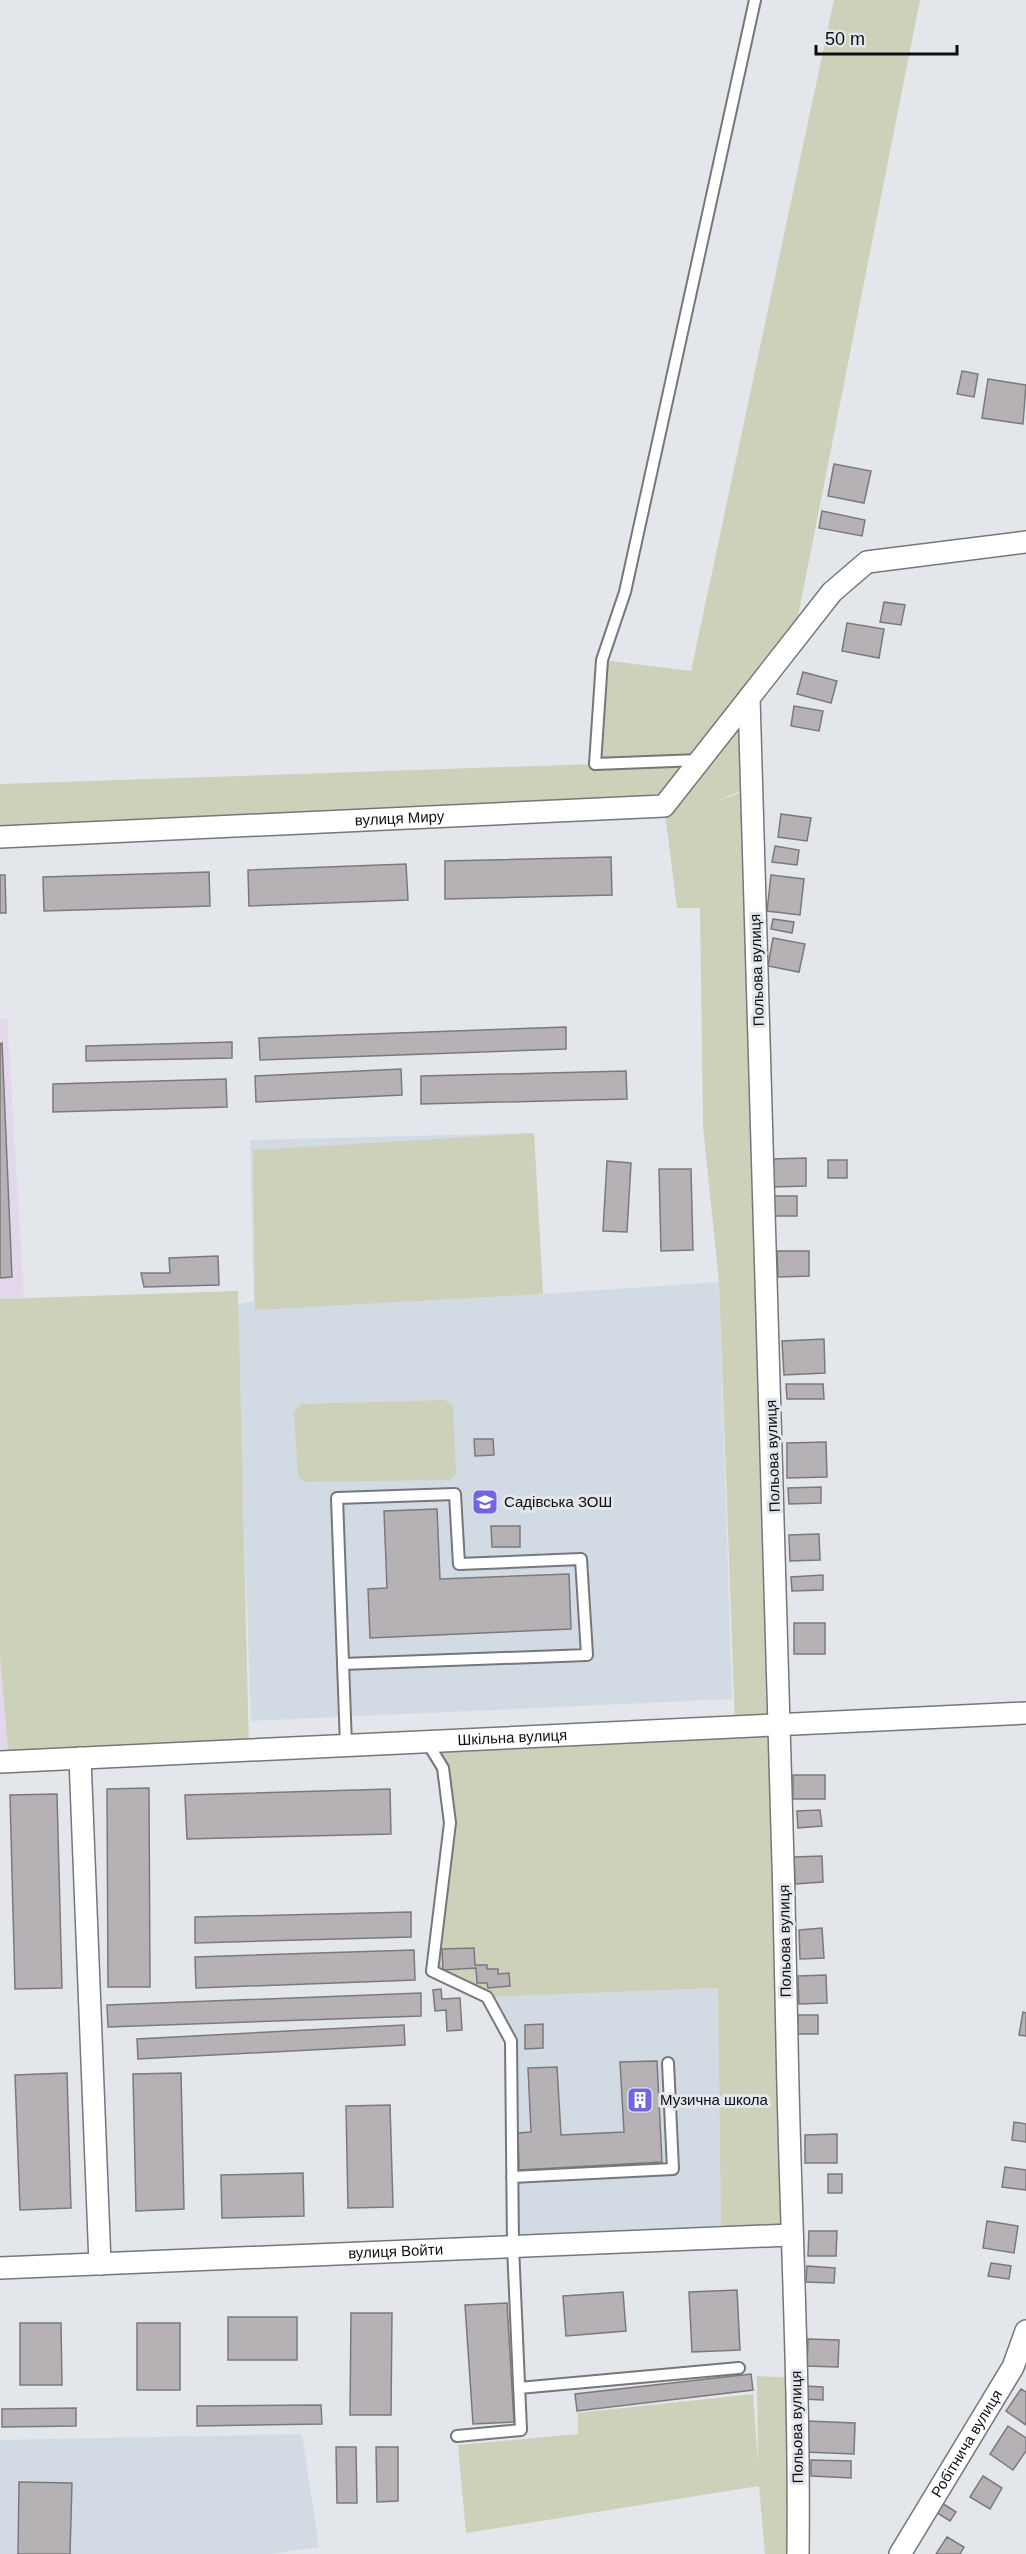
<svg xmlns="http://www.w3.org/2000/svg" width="1026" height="2554" font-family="Arial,sans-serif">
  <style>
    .industrial { fill: #e3d7eb }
    .built { fill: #d2dbe4 }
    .green { fill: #cdd1ba }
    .building { fill: #b5b1b4; stroke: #7c797c; stroke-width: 1.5 }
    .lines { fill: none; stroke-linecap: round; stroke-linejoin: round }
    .service-casing { stroke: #75777b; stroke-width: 14 }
    .minor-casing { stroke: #75777b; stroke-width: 24 }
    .service { stroke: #fff; stroke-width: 10 }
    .minor { stroke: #fff; stroke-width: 21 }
    .labels { text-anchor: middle; stroke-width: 6; stroke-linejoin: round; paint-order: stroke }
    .street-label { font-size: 15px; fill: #0d0e0f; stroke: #e3e6ea }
    .poi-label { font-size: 15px; fill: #0d0e0f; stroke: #e3e6ea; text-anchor: start }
  </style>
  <rect width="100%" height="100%" fill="#e3e6ea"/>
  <path class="industrial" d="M 0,1019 L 7,1019 L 24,1297 L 4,1299 L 0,1299 Z
    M 0,1654 L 9,1761 L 0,1762 Z"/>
  <path class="built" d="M 534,1133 L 543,1294 L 719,1282 L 732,1699 L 251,1721 L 236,1305 L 254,1301 L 250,1140 Z
    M 718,1988 L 721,2238 L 513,2246 L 511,2041 L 487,1997 Z
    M 302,2434 L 319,2547 L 271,2554 L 0,2554 L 0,2440 Z"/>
  <path class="green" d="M 834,0 L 920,0 L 793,641 L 749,698 L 748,787 L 716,802 L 752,788 L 790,2235 L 721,2238 L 718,1988 L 487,1997 L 432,1971 L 450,1823 L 443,1768 L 427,1741 L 735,1725 L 719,1282 L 703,1126 L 700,908 L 677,908 L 664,806 L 0,837 L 0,784 L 595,764 L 602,660 L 691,671 Z
    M 534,1133 L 543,1294 L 255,1310 L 253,1150 Z
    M 238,1291 L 249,1750 L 9,1761 L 0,1656 L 0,1299 Z
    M 445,1400 L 453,1406 L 456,1474 L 450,1480 L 305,1482 L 298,1477 L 294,1412 L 301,1404 Z
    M 757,2376 L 797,2378 L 798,2554 L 765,2554 L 759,2486 L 466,2533 L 458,2445 L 578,2434 L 578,2413 L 753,2394 L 758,2463 Z"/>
  <path class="building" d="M 962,371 L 978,374 L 974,397 L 957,394 Z
    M 988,379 L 1026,385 L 1023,424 L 982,418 Z
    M 834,464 L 871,471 L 864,503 L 828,496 Z
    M 822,511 L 865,520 L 862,536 L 819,528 Z
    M 884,602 L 905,605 L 901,625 L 880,622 Z
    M 847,623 L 884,629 L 879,658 L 842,651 Z
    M 803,672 L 837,681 L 831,703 L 797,694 Z
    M 794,706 L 823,711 L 819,731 L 791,726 Z
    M 781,814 L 811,818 L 807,841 L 778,837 Z
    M 775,846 L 799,850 L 797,865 L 772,862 Z
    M 611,857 L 612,895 L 445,899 L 445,861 Z
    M 406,864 L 408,900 L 249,906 L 248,870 Z
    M 209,872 L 210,906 L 44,911 L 43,877 Z
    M 0,875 L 5,875 L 6,913 L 0,913 Z
    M 771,875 L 804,879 L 800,915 L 767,911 Z
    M 773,919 L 794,922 L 792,933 L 771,929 Z
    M 773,938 L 805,944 L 799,972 L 768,966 Z
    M 566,1027 L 566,1049 L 260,1060 L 259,1038 Z
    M 232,1042 L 232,1058 L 86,1061 L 86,1046 Z
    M 2,1043 L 12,1277 L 0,1278 L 0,1044 Z
    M 401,1069 L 402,1095 L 256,1102 L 255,1076 Z
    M 626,1071 L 627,1099 L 421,1104 L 421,1076 Z
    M 226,1079 L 227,1107 L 53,1112 L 53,1084 Z
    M 806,1158 L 806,1186 L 772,1187 L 771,1159 Z
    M 828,1160 L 847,1160 L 847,1178 L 828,1178 Z
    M 607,1161 L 631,1163 L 627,1232 L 603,1231 Z
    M 659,1169 L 691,1169 L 693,1250 L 661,1251 Z
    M 774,1196 L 797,1196 L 797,1216 L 774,1216 Z
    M 777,1251 L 809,1251 L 809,1276 L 778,1277 Z
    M 218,1256 L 219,1285 L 144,1287 L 141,1273 L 170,1273 L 169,1258 Z
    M 824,1339 L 825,1373 L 784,1375 L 782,1341 Z
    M 786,1384 L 823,1384 L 824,1399 L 787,1399 Z
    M 474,1439 L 493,1439 L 494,1455 L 475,1456 Z
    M 826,1442 L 827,1477 L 787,1478 L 787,1443 Z
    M 821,1487 L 821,1503 L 789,1504 L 788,1488 Z
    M 437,1509 L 440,1579 L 569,1574 L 571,1629 L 370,1638 L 368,1589 L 387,1588 L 384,1511 Z
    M 491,1526 L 520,1526 L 520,1547 L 492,1547 Z
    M 819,1534 L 820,1560 L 790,1561 L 789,1535 Z
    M 823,1575 L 823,1590 L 792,1591 L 791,1577 Z
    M 794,1623 L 825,1623 L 825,1654 L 794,1654 Z
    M 793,1775 L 825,1775 L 825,1799 L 793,1799 Z
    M 149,1788 L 150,1987 L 108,1987 L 107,1789 Z
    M 390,1789 L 391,1834 L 187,1839 L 185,1795 Z
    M 57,1794 L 62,1988 L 15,1989 L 10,1795 Z
    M 820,1810 L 822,1826 L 798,1828 L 797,1811 Z
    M 822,1856 L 823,1882 L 795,1884 L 794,1857 Z
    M 411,1912 L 411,1937 L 195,1943 L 195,1917 Z
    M 822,1928 L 824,1958 L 800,1959 L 799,1930 Z
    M 474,1948 L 475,1965 L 487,1965 L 487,1969 L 498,1969 L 498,1974 L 509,1973 L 510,1986 L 488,1988 L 487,1983 L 477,1983 L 476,1968 L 443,1970 L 442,1949 Z
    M 414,1950 L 415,1980 L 196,1988 L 195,1957 Z
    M 826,1975 L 827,2003 L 799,2004 L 798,1976 Z
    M 441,1989 L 442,1999 L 460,1998 L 462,2030 L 447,2031 L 446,2010 L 435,2011 L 433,1990 Z
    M 421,1993 L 421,2016 L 108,2027 L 107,2005 Z
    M 1023,2012 L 1026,2013 L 1026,2036 L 1019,2035 Z
    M 798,2015 L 818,2015 L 818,2034 L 797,2034 Z
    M 543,2024 L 543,2048 L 525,2049 L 525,2025 Z
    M 404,2025 L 405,2045 L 138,2059 L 137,2039 Z
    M 657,2061 L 662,2162 L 519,2170 L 518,2133 L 531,2132 L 528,2068 L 557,2067 L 561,2135 L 624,2132 L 620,2062 Z
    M 67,2073 L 71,2208 L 20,2210 L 15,2075 Z
    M 181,2073 L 184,2209 L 136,2211 L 133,2074 Z
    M 390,2105 L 393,2207 L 348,2208 L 346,2106 Z
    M 1014,2122 L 1026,2124 L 1026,2142 L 1012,2140 Z
    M 837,2134 L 837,2163 L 805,2163 L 805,2135 Z
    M 1005,2167 L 1026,2170 L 1026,2190 L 1002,2187 Z
    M 303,2173 L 304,2216 L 222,2218 L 221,2175 Z
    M 828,2174 L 842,2174 L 842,2193 L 828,2193 Z
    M 987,2221 L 1018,2226 L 1014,2253 L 983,2248 Z
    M 809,2231 L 837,2231 L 836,2256 L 808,2256 Z
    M 991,2263 L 1011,2266 L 1009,2279 L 988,2276 Z
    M 807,2266 L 835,2268 L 834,2283 L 806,2282 Z
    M 737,2290 L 740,2350 L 692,2352 L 689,2292 Z
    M 623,2292 L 626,2331 L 566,2336 L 563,2296 Z
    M 507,2303 L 514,2422 L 473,2424 L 465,2305 Z
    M 351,2313 L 392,2313 L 391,2415 L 350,2415 Z
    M 228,2317 L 297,2317 L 297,2360 L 228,2360 Z
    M 20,2323 L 61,2323 L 62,2385 L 20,2385 Z
    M 137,2323 L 180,2323 L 180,2390 L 137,2390 Z
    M 808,2339 L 839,2340 L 838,2367 L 807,2366 Z
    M 751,2374 L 753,2390 L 577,2411 L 575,2394 Z
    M 804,2386 L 823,2387 L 823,2400 L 803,2399 Z
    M 1021,2389 L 1026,2392 L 1026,2425 L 1006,2411 Z
    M 321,2405 L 322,2424 L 197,2426 L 197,2406 Z
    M 76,2408 L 76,2426 L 2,2427 L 2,2409 Z
    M 806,2421 L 855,2423 L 854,2454 L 805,2452 Z
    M 1008,2426 L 1026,2438 L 1026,2451 L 1013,2470 L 990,2454 Z
    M 336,2447 L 356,2447 L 357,2503 L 337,2503 Z
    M 376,2447 L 398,2447 L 398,2501 L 377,2502 Z
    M 811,2460 L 851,2461 L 851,2478 L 811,2476 Z
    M 983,2476 L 1002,2488 L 990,2509 L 970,2497 Z
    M 19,2482 L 72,2483 L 70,2554 L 18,2554 Z
    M 942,2503 L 956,2512 L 950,2521 L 936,2512 Z
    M 947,2537 L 964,2547 L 960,2554 L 936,2554 Z"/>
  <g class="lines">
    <g class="service-casing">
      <path id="service" d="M 699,760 L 595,764 L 602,660 L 625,592 L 755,0
        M 343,1664 L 587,1655 L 581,1559 L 459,1564 L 455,1494 L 337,1498 L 346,1745
        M 427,1742 L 443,1768 L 450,1823 L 432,1971 L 487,1997 L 511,2041 L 513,2246 L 521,2430 L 457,2436
        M 512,2177 L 673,2169 L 668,2063
        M 519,2388 L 739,2368"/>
    </g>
    <g class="minor-casing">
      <g id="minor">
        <path id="s1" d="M 0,837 L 664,806 L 749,698"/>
        <path d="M 80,1758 L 100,2264"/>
        <path id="s2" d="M 0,1762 L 1026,1713"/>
        <path id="s3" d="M 0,2268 L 790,2235"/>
        <path d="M 798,2554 C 800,2383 790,2212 787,2041 C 778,1593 763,1145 749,698 L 832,592 L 867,562 L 1026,542"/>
        <path id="s4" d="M 900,2554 L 1013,2367 L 1026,2331"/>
      </g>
    </g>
    <use href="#service" class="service"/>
    <use href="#minor" class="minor"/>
  </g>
  <defs>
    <g id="school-square" transform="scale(1.35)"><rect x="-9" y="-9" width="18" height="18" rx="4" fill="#7266e0" stroke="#e3e6ea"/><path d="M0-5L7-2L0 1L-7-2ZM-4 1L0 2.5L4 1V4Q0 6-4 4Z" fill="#fff"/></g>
    <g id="building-square" transform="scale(1.35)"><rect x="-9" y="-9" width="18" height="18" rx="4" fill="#7266e0" stroke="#e3e6ea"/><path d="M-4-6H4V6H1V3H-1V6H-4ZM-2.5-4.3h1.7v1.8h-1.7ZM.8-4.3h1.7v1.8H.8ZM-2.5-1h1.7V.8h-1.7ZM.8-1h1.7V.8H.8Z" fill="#fff"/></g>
  </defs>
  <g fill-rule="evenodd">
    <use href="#school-square" x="485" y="1502"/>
    <use href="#building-square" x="640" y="2100"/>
  </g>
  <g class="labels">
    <g class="street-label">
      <text dy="5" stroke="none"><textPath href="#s1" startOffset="400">вулиця Миру</textPath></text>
      <text transform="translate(757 970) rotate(-92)" y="5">Польова вулиця</text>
      <text transform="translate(773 1456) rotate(-92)" y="5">Польова вулиця</text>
      <text dy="5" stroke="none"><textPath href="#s2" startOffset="513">Шкільна вулиця</textPath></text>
      <text transform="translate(785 1941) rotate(-91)" y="5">Польова вулиця</text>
      <text dy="5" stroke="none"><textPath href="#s3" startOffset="396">вулиця Войти</textPath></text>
      <text transform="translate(797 2427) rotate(-91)" y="5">Польова вулиця</text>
      <text dy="5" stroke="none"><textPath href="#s4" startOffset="129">Робітнича вулиця</textPath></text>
    </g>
    <g class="poi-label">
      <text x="504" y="1507">Садівська ЗОШ</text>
      <text x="660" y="2105">Музична школа</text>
    </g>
  </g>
  <path d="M816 45v9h141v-9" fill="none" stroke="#0d0e0f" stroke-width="3"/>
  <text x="825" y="45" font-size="18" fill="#0d0e0f" stroke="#e3e6ea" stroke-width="4.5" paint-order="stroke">50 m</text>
</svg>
